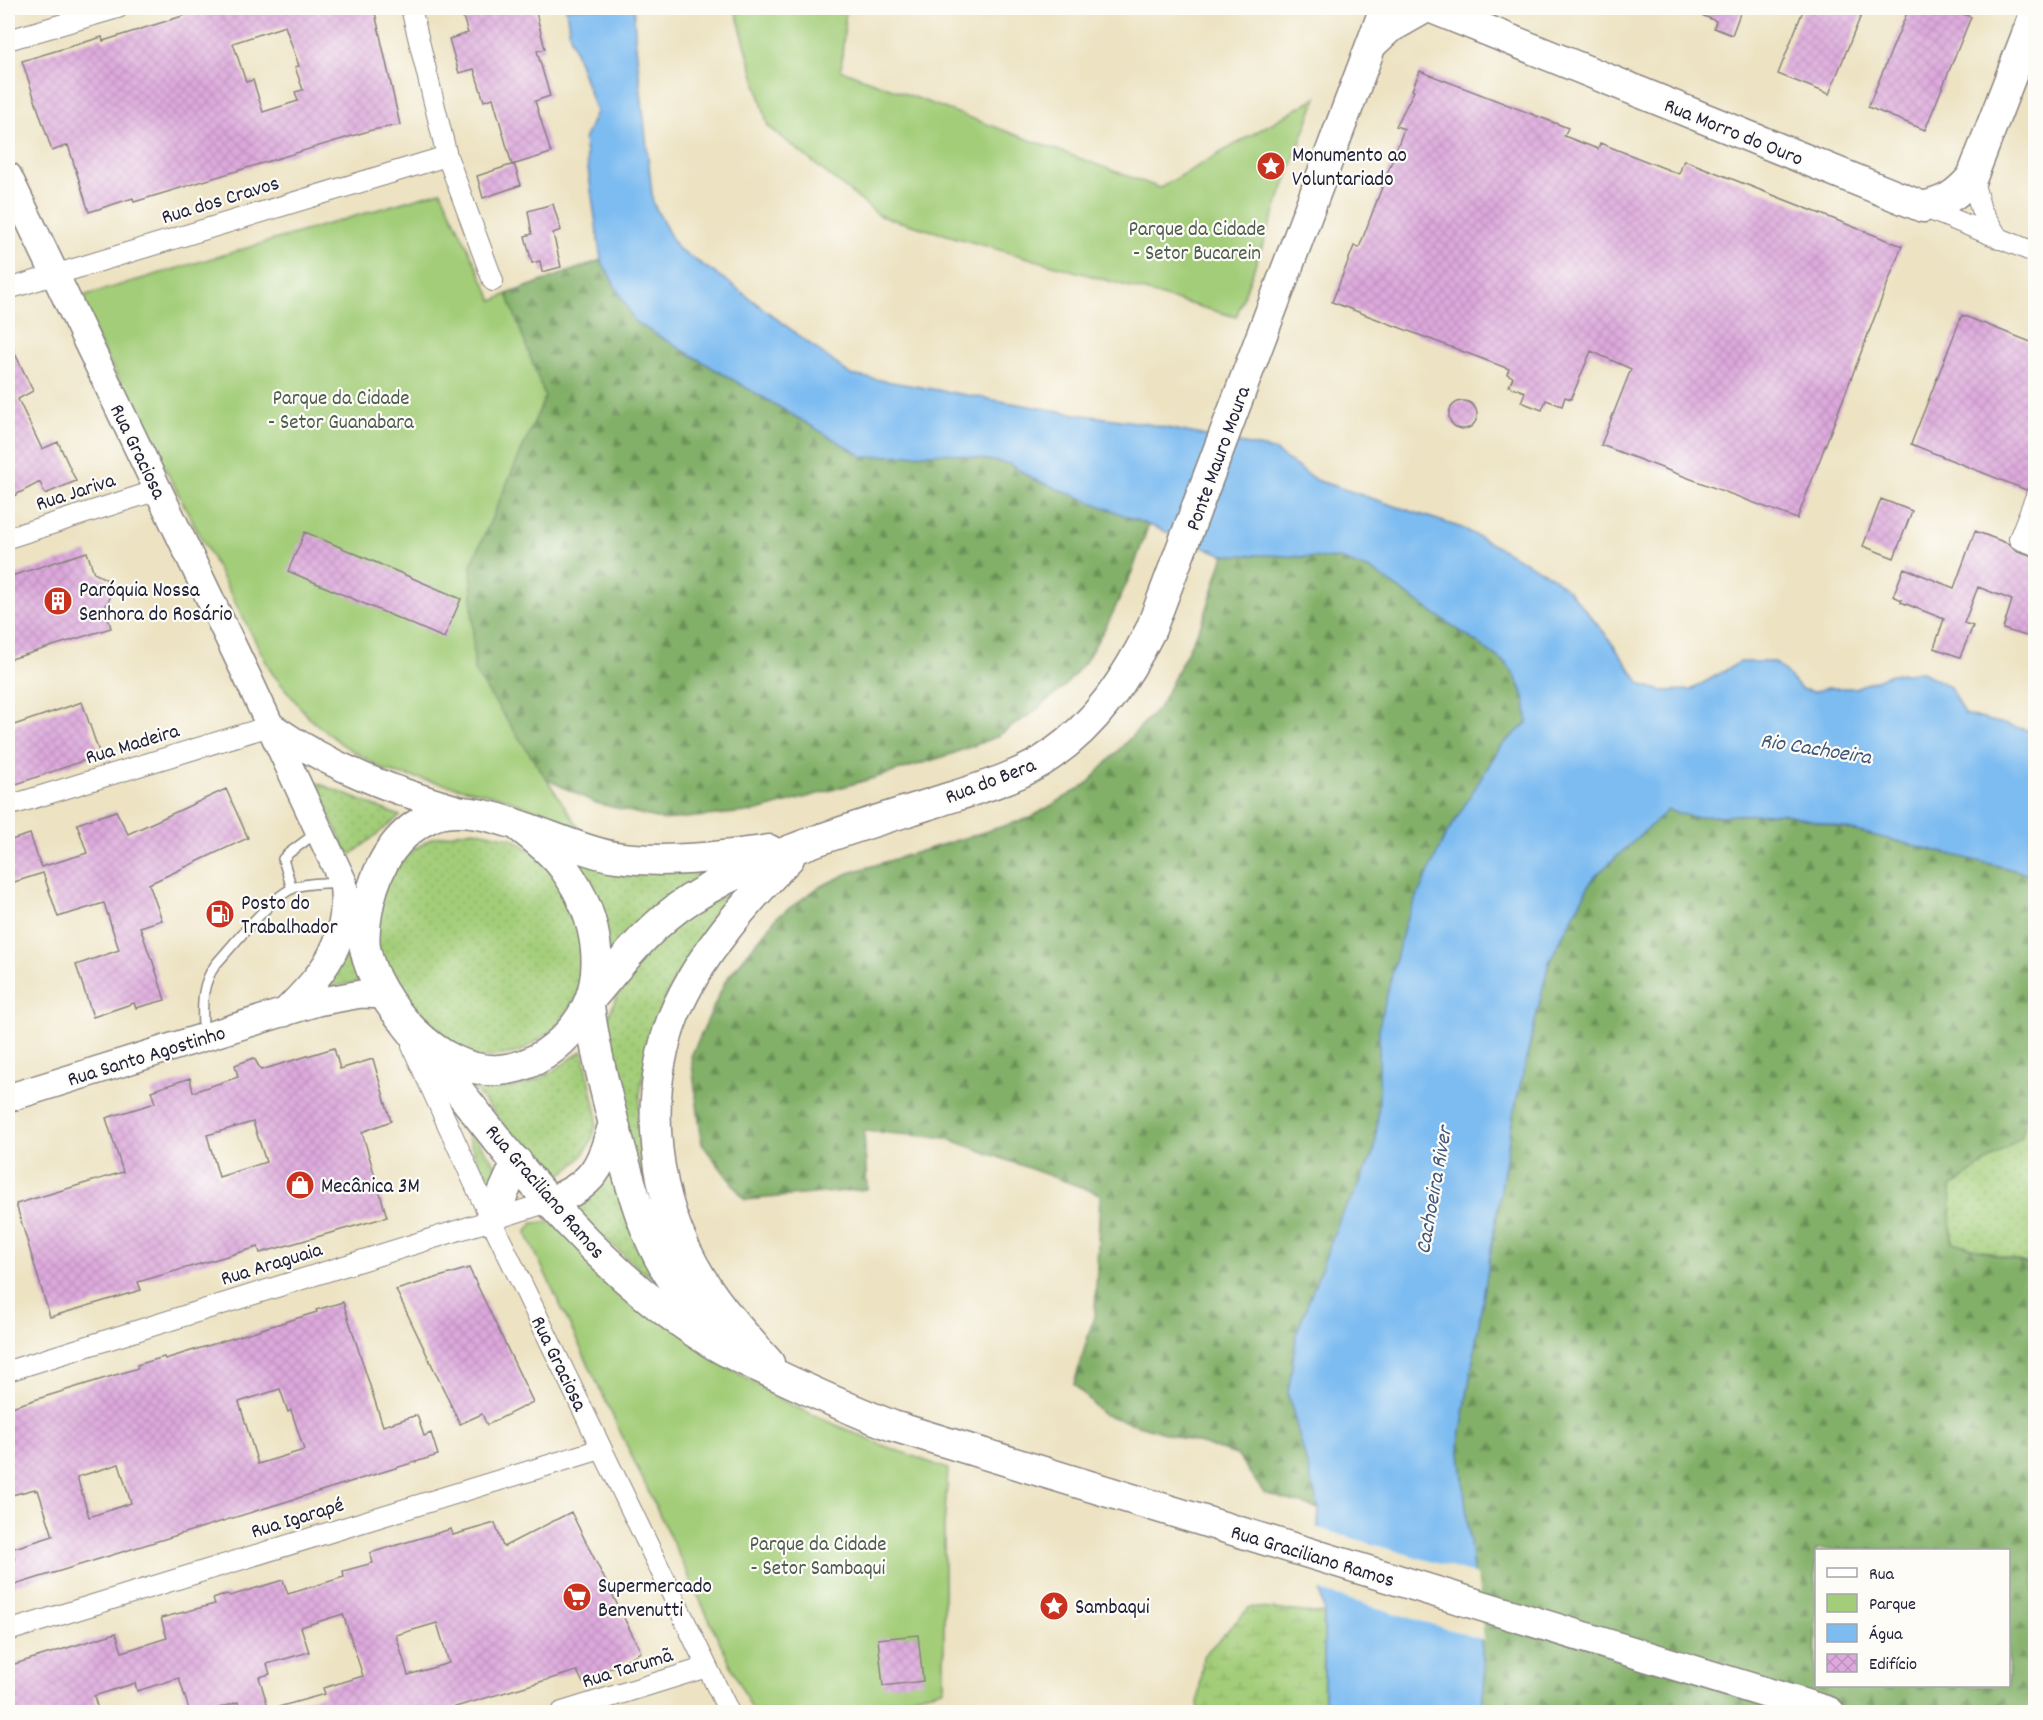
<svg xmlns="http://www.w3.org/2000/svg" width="2043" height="1720" font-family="Dekko,sans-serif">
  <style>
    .grass { fill: url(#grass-dots); stroke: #62785a; stroke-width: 1.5 }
    .forest { fill: url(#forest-firs); stroke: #526952; stroke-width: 1.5; fill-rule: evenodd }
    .wetland { fill: url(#wetland-marsh); stroke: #62785a; stroke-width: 1.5 }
    .green { fill: #a3cd78; stroke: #62785a; stroke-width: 1.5 }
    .water { fill: #7dbcf1; stroke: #506f96; stroke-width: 1.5 }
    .pier { fill: #ede3c3 }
    .building { fill: url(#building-cross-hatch); fill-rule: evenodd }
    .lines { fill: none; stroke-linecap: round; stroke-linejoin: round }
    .service-casing { stroke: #88827f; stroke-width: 12 }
    .minor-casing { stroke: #88827f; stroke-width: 22 }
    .secondary-casing { stroke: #88827f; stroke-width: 30 }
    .primary-casing { stroke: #88827f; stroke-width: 33 }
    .service { stroke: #fff; stroke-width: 9 }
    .minor { stroke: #fff; stroke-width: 20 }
    .secondary { stroke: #fff; stroke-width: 27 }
    .primary { stroke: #fff; stroke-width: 30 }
    .labels { text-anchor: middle; stroke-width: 4.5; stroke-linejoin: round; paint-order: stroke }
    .street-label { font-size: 21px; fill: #22223b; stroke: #fdfcf7 }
    .poi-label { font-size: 21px; fill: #22223b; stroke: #fdfcf7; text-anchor: start }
    .park-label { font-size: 21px; fill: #4f5e50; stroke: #fdfcf7 }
    .water-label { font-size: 22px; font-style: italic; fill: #42587b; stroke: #fdfcf7 }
  </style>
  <defs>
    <pattern id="grass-dots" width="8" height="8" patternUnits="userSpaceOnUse" patternTransform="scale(1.5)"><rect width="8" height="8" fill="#a3cd78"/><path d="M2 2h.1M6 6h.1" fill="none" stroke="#8cb069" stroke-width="1.8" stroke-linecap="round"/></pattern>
    <pattern id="forest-firs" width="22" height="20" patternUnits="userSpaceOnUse" patternTransform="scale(1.5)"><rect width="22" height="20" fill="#82b068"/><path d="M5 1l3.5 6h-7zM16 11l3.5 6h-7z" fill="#6a8f57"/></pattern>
    <pattern id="wetland-marsh" width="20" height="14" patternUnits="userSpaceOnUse" patternTransform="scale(1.5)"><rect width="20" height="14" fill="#a3cd78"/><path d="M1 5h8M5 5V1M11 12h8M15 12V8" fill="none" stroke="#8cb069"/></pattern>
    <pattern id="building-cross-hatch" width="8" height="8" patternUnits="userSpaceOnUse" patternTransform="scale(1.5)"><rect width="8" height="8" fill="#dda9dc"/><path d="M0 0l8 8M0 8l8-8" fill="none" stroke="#bd91be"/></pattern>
  </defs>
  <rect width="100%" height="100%" fill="#fdfcf7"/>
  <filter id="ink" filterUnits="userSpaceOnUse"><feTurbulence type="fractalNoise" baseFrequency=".0167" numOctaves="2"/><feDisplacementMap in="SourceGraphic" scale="12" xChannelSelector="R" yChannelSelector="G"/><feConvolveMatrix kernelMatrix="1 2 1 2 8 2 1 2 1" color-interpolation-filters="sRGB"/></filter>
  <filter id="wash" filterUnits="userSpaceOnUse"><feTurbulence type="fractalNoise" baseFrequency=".008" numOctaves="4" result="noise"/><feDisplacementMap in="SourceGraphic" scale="24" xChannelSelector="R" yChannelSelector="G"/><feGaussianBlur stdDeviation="1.35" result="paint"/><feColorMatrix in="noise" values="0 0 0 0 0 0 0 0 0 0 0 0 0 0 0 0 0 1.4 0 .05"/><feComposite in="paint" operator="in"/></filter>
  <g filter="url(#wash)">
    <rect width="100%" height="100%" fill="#ede3c3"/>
    <path class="grass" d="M 312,781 L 400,816 L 352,854 L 347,852 Z
      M 473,830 L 514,839 L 547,862 L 580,914 L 587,953 L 579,994 L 555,1029 L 520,1052 L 480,1059 L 448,1048 L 381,973 L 374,933 L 382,891 L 398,860 L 432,838 Z
      M 575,862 L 730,866 L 607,958 Z
      M 748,883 L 711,921 L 669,990 L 651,1033 L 640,1094 L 640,1152 L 646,1177 L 637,1179 L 605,1039 L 608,1018 L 619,990 L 637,961 L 691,913 Z
      M 351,947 L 365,981 L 321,989 Z
      M 583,1051 L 597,1115 C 595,1147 577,1168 550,1180 L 474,1089 C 499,1091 526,1087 548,1074 C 560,1067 571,1058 583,1051 Z
      M 2035,1071 L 2035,1266 L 1952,1242 L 1950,1187 L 2022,1137 Z
      M 461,1120 L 502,1173 L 494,1200 Z
      M 608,1167 L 639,1243 L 658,1280 L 640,1270 L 567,1203 Z"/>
    <path class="forest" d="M 601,260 L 635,322 L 864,457 L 947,453 L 1010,464 L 1033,479 L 1149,524 L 1132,572 L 1109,621 L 1085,662 L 1064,687 L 1031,714 L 996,737 L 949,755 L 881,776 L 758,811 L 664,820 L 596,803 L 546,779 L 474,672 L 471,565 L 545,397 L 507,294 Z
      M 1224,555 L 1269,555 L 1340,559 L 1373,571 L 1506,663 C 1521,684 1527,697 1527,723 L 1500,747 L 1379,1102 L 1375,1149 L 1354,1196 L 1342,1213 L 1288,1394 L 1319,1509 L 1264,1493 L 1237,1455 L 1102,1414 L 1074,1384 L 1095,1313 L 1100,1194 L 946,1138 L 864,1131 L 867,1189 L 745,1200 L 702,1144 L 691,1056 L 726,980 L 777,917 L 819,887 L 849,873 L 1030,818 L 1086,785 L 1160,706 L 1204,618 Z
      M 1668,810 L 1692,817 L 1782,813 L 2035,875 L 2035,1071 L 2022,1137 L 1950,1188 L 1952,1242 L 2035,1266 L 2035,1712 L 1481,1712 L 1485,1679 L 1459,1444 L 1513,1116 L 1549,962 L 1593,878 ZM 1816,1550 L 2008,1550 L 2008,1686 L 1816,1686 Z"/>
    <path class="wetland" d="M 1250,1607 L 1324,1614 L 1324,1712 L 1200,1712 L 1198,1705 L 1203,1656 Z"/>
    <path class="green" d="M 735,8 L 846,8 L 841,70 L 1160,188 L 1317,97 L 1236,317 L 880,216 L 768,126 Z
      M 441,191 L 493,301 L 507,294 L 545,397 L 471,565 L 474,671 L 580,829 L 501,797 L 386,771 L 343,745 L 310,719 L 272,673 L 76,298 Z
      M 551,1222 L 718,1361 L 787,1403 L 874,1442 L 948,1469 L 944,1527 L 944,1689 L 846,1712 L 753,1712 L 526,1233 L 533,1223 Z"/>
    <path class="water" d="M 566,8 L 634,8 L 635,37 L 653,203 L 677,248 L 727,281 L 851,375 L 1076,414 L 1143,423 L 1273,450 L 1316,480 L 1462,528 L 1553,577 L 1570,592 L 1603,631 L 1641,684 L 1661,691 L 1691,690 L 1740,662 L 1775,662 L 1801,689 L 1814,692 L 1827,688 L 1855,688 L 1891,674 L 1922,672 L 1950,687 L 1964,714 L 2035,732 L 2035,875 L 1782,813 L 1692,817 L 1668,810 L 1593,878 L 1549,962 L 1513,1116 L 1459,1444 L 1485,1679 L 1481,1712 L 1324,1712 L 1324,1614 L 1316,1564 L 1319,1509 L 1288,1394 L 1297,1332 L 1342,1213 L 1354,1196 L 1375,1149 L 1379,1102 L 1379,1026 L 1405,923 L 1445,837 L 1500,747 L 1527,723 C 1527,697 1521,684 1506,663 L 1373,571 L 1340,559 L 1269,555 L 1224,555 L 1033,479 L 1010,464 L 947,453 L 864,457 L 635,322 L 601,260 L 584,140 L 596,112 L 570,36 Z"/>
    <path class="pier" d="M 1315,1527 L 1477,1575 L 1484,1640 L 1317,1590 L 1313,1564 Z"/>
    <g id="blocks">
      <path class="building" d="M 208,8 L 374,8 L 400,125 L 372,130 L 134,202 L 133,198 L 89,212 L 68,145 L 52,151 L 22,61 L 102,37 L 103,41 ZM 285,26 L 299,66 L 295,67 L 303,90 L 295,92 L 298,101 L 263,112 L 253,80 L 246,82 L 233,43 Z
        M 472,8 L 535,8 L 545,49 L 537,51 L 550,96 L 535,101 L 551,153 L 512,165 L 493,98 L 484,101 L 474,69 L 459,73 L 449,39 L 468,33 L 461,10 Z
        M 1684,8 L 1742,8 L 1732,35 L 1714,28 L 1716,21 Z
        M 1804,8 L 1864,8 L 1829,94 L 1778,74 Z
        M 1909,8 L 1948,8 L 1971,17 L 1925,130 L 1868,107 Z
        M 1420,71 L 1568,128 L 1564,136 L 1598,149 L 1600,143 L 1679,174 L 1684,160 L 1902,246 L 1797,519 L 1601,445 L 1631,369 L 1591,351 L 1571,399 L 1565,397 L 1562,406 L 1546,400 L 1542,410 L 1521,402 L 1525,392 L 1509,386 L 1513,377 L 1507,374 L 1509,369 L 1332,302 L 1354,246 L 1359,248 L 1404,129 L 1396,126 L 1414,91 L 1412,90 Z
        M 514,164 L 521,185 L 483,198 L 477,176 Z
        M 553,204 L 561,230 L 553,233 L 561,267 L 542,272 L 540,261 L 532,263 L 525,236 L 532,234 L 528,211 Z
        M 1962,315 L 2036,344 L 2036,484 L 2026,490 L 1911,444 Z
        M 8,339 L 33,391 L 18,399 L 42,449 L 58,442 L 76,481 L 45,494 L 40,482 L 8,499 Z
        M1449 415a14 14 0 1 1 28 0a14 14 0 1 1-28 0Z
        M 1881,499 L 1912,511 L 1894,558 L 1863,546 Z
        M 1975,531 L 2009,544 L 2015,550 L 2036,557 L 2036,639 L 2003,629 L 2012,600 L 1978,587 L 1964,623 L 1973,626 L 1960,657 L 1934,648 L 1944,619 L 1901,602 L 1902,600 L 1893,596 L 1904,568 L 1954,588 Z
        M 305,532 L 461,599 L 444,638 L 288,571 Z
        M 87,552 L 94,573 L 106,579 L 111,596 L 105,607 L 111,628 L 8,660 L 8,577 Z
        M 82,702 L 100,755 L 8,787 L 8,727 Z
        M 226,789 L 248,838 L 149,884 L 162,920 L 140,927 L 151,959 L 152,959 L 165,1000 L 136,1008 L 134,1003 L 93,1017 L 76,965 L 119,950 L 104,903 L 58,917 L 43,873 L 8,884 L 8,841 L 30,834 L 41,867 L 87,853 L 77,824 L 116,811 L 128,834 Z
        M 334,1048 L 340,1069 L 373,1059 L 391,1121 L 362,1132 L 387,1217 L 260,1253 L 258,1247 L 138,1282 L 141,1290 L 50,1317 L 16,1204 L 123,1172 L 106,1118 L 155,1103 L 151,1091 L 190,1078 L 193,1092 L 238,1077 L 235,1065 L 254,1058 L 261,1070 ZM 253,1122 L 266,1162 L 219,1177 L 207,1135 Z
        M 469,1268 L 533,1402 L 487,1425 L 482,1414 L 460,1424 L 396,1290 Z
        M 343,1302 L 383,1426 L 417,1415 L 424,1436 L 431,1433 L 438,1455 L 8,1587 L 8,1562 L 15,1560 L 11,1549 L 53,1536 L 38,1490 L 35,1491 L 35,1489 L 8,1496 L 8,1408 L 138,1368 L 137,1365 L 164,1357 L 165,1359 L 317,1312 L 316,1310 ZM 280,1389 L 288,1412 L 291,1410 L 304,1450 L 258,1464 L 239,1402 ZM 119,1464 L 131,1503 L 89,1517 L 77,1477 Z
        M 571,1512 L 641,1652 L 583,1683 L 577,1671 L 435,1713 L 278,1713 L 278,1707 L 325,1694 L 323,1688 L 363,1676 L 343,1614 L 301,1627 L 309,1652 L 267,1664 L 270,1674 L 259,1677 L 270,1713 L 242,1713 L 238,1702 L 204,1713 L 190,1713 L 179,1678 L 137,1691 L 135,1683 L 94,1696 L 99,1713 L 8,1713 L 8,1666 L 116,1633 L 122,1652 L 167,1638 L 161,1618 L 215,1604 L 213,1599 L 227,1594 L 230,1596 L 283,1580 L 288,1594 L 344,1577 L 343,1571 L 373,1563 L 370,1553 L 451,1529 L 453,1535 L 495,1523 L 503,1547 ZM 437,1623 L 449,1663 L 408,1675 L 396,1635 Z
        M 918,1635 L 923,1681 L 883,1686 L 878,1639 Z"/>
    </g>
  </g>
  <g filter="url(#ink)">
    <use href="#blocks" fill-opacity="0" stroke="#88827f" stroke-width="1.5"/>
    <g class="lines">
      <g class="service-casing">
        <path id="service" d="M 292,889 L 283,859 L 289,853 L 316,833
          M 203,1036 C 203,1009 199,987 216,964 C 234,944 268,901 291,889 C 305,882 325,884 341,882"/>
      </g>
      <g class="minor-casing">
        <path id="minor" d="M 411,8 L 447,156 L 493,281
          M 8,40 L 118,8
          M 1972,177 L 1981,210 L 1999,239
          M 1923,207 L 2036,253
          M 8,289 L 447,156
          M 2036,496 L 2019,539 L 2036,545
          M 8,538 L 158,490
          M 8,806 L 270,726
          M 412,1046 L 491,1220 L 729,1712
          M 8,1371 L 549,1202
          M 8,1631 L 601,1449
          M 562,1712 L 707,1667"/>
      </g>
      <g class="secondary-casing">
        <path id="secondary" d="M 8,176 L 246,674 L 343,882 C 351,942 324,973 284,1013
          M 272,727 C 332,768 393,791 463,811
          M 8,1098 L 317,1002 L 361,994 L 386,995"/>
      </g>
      <g class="primary-casing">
        <path id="primary" d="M 1432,8 L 1923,207 C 1946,201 1956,196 1972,177 L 2036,11
          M 1372,44 L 1388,29 L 1425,8
          M 520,827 C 535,839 553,852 564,868 C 599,917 613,986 569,1033 C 550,1054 528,1068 499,1070 C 440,1075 375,1002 365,948 C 363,933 366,917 369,902 C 378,864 396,832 433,816 C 480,797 566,850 616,857 C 666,864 719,857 769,850
          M 593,996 C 622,962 651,924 689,900 C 763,853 851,829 933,803 C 970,791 1020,778 1051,755 C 1097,723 1126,679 1151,629 L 1385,8
          M 589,1006 C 595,1051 606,1095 618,1139 C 631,1186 644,1238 672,1279 C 685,1299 704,1315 722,1331
          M 406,1024 C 497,1137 582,1262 707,1340 C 727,1353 750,1363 772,1373 C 812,1392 852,1410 893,1426 L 1829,1712
          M 549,1202 C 595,1185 601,1166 614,1123
          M 491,1220 L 517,1162
          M 769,1363 C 745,1336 720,1309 701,1278 C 654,1202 641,1099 674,1015 C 698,957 745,903 789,858"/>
      </g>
      <use href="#service" class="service"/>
      <use href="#minor" class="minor"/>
      <use href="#secondary" class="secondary"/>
      <use href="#primary" class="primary"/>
    </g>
  </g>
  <defs>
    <g id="sight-disc" transform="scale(1.5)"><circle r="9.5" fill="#c8321e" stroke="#fdfcf7"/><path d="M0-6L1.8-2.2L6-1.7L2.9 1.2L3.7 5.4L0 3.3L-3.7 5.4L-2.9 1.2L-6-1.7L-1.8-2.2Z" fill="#fff"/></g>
    <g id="building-disc" transform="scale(1.5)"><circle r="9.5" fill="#c8321e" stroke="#fdfcf7"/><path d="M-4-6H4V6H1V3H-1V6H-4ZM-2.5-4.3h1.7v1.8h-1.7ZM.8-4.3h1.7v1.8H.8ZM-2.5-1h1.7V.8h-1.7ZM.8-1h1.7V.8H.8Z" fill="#fff"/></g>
    <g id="fuel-disc" transform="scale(1.5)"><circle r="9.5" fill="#c8321e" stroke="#fdfcf7"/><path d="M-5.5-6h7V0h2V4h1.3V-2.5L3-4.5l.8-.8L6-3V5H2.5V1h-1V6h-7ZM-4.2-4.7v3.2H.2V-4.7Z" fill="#fff"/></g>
    <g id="shop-disc" transform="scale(1.5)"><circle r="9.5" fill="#c8321e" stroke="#fdfcf7"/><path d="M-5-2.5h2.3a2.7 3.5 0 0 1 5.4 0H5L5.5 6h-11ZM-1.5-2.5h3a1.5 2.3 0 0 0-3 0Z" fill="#fff"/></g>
    <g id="supermarket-disc" transform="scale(1.5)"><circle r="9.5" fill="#c8321e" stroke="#fdfcf7"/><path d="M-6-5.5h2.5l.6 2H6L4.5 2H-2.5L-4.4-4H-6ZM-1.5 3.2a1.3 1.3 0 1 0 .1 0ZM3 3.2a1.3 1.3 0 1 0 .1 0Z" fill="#fff"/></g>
  </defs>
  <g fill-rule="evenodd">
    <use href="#sight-disc" x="1271" y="166"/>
    <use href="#building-disc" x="58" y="601"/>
    <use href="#fuel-disc" x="220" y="914"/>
    <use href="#shop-disc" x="300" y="1185"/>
    <use href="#supermarket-disc" x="577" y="1597"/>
    <use href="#sight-disc" x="1054" y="1606"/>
  </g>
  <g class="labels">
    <g class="street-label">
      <text transform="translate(1734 131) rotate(22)" y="7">Rua Morro do Ouro</text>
      <text transform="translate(220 199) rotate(-17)" y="7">Rua dos Cravos</text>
      <text transform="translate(139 451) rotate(64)" y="7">Rua Graciosa</text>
      <text transform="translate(1217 458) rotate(-70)" y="7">Ponte Mauro Moura</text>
      <text transform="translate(75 491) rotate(-18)" y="7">Rua Jariva</text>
      <text transform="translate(132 743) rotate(-17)" y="7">Rua Madeira</text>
      <text transform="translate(990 780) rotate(-21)" y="7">Rua do Bera</text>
      <text transform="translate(146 1055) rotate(-17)" y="7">Rua Santo Agostinho</text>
      <text transform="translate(546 1191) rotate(49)" y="7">Rua Graciliano Ramos</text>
      <text transform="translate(271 1263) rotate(-17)" y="7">Rua Araguaia</text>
      <text transform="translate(560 1363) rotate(64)" y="7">Rua Graciosa</text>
      <text transform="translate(297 1517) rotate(-17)" y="7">Rua Igarapé</text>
      <text transform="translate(1313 1555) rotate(17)" y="7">Rua Graciliano Ramos</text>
      <text transform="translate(627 1667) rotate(-17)" y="7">Rua Tarumã</text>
    </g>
    <g class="poi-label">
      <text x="1292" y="161">Monumento ao<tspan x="1292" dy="24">Voluntariado</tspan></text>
      <text x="79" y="596">Paróquia Nossa<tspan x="79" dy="24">Senhora do Rosário</tspan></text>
      <text x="241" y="909">Posto do<tspan x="241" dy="24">Trabalhador</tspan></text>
      <text x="321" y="1192">Mecânica 3M</text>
      <text x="598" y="1592">Supermercado<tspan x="598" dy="24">Benvenutti</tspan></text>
      <text x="1075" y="1613">Sambaqui</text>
    </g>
    <g class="park-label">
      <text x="1197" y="235">Parque da Cidade<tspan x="1197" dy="24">- Setor Bucarein</tspan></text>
      <text x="341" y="404">Parque da Cidade<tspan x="341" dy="24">- Setor Guanabara</tspan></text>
      <text x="818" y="1550">Parque da Cidade<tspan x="818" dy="24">- Setor Sambaqui</tspan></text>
    </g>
    <g class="water-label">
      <text transform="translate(1816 747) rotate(9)" y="8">Rio Cachoeira</text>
      <text transform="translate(1432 1190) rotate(-80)" y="8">Cachoeira River</text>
    </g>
  </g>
  <rect width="2043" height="1720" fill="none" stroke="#fdfcf7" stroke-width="30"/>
  <rect x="1815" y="1549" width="195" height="138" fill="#fdfcf7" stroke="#a5a5ac" stroke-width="1.5"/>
  <rect x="1827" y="1568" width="30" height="9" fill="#ffffff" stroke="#a5a5ac" stroke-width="1.5"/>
  <text x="1869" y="1579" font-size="18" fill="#22223b">Rua</text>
  <rect x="1827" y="1594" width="30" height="18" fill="#a3cd78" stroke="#a5a5ac" stroke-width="1.5"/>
  <text x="1869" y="1609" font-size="18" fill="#22223b">Parque</text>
  <rect x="1827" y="1624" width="30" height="18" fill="#7dbcf1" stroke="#a5a5ac" stroke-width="1.5"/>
  <text x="1869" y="1639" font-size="18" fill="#22223b">Água</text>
  <rect x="1827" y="1654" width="30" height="18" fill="url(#building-cross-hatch)" stroke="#a5a5ac" stroke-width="1.5"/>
  <text x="1869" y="1669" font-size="18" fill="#22223b">Edifício</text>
</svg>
